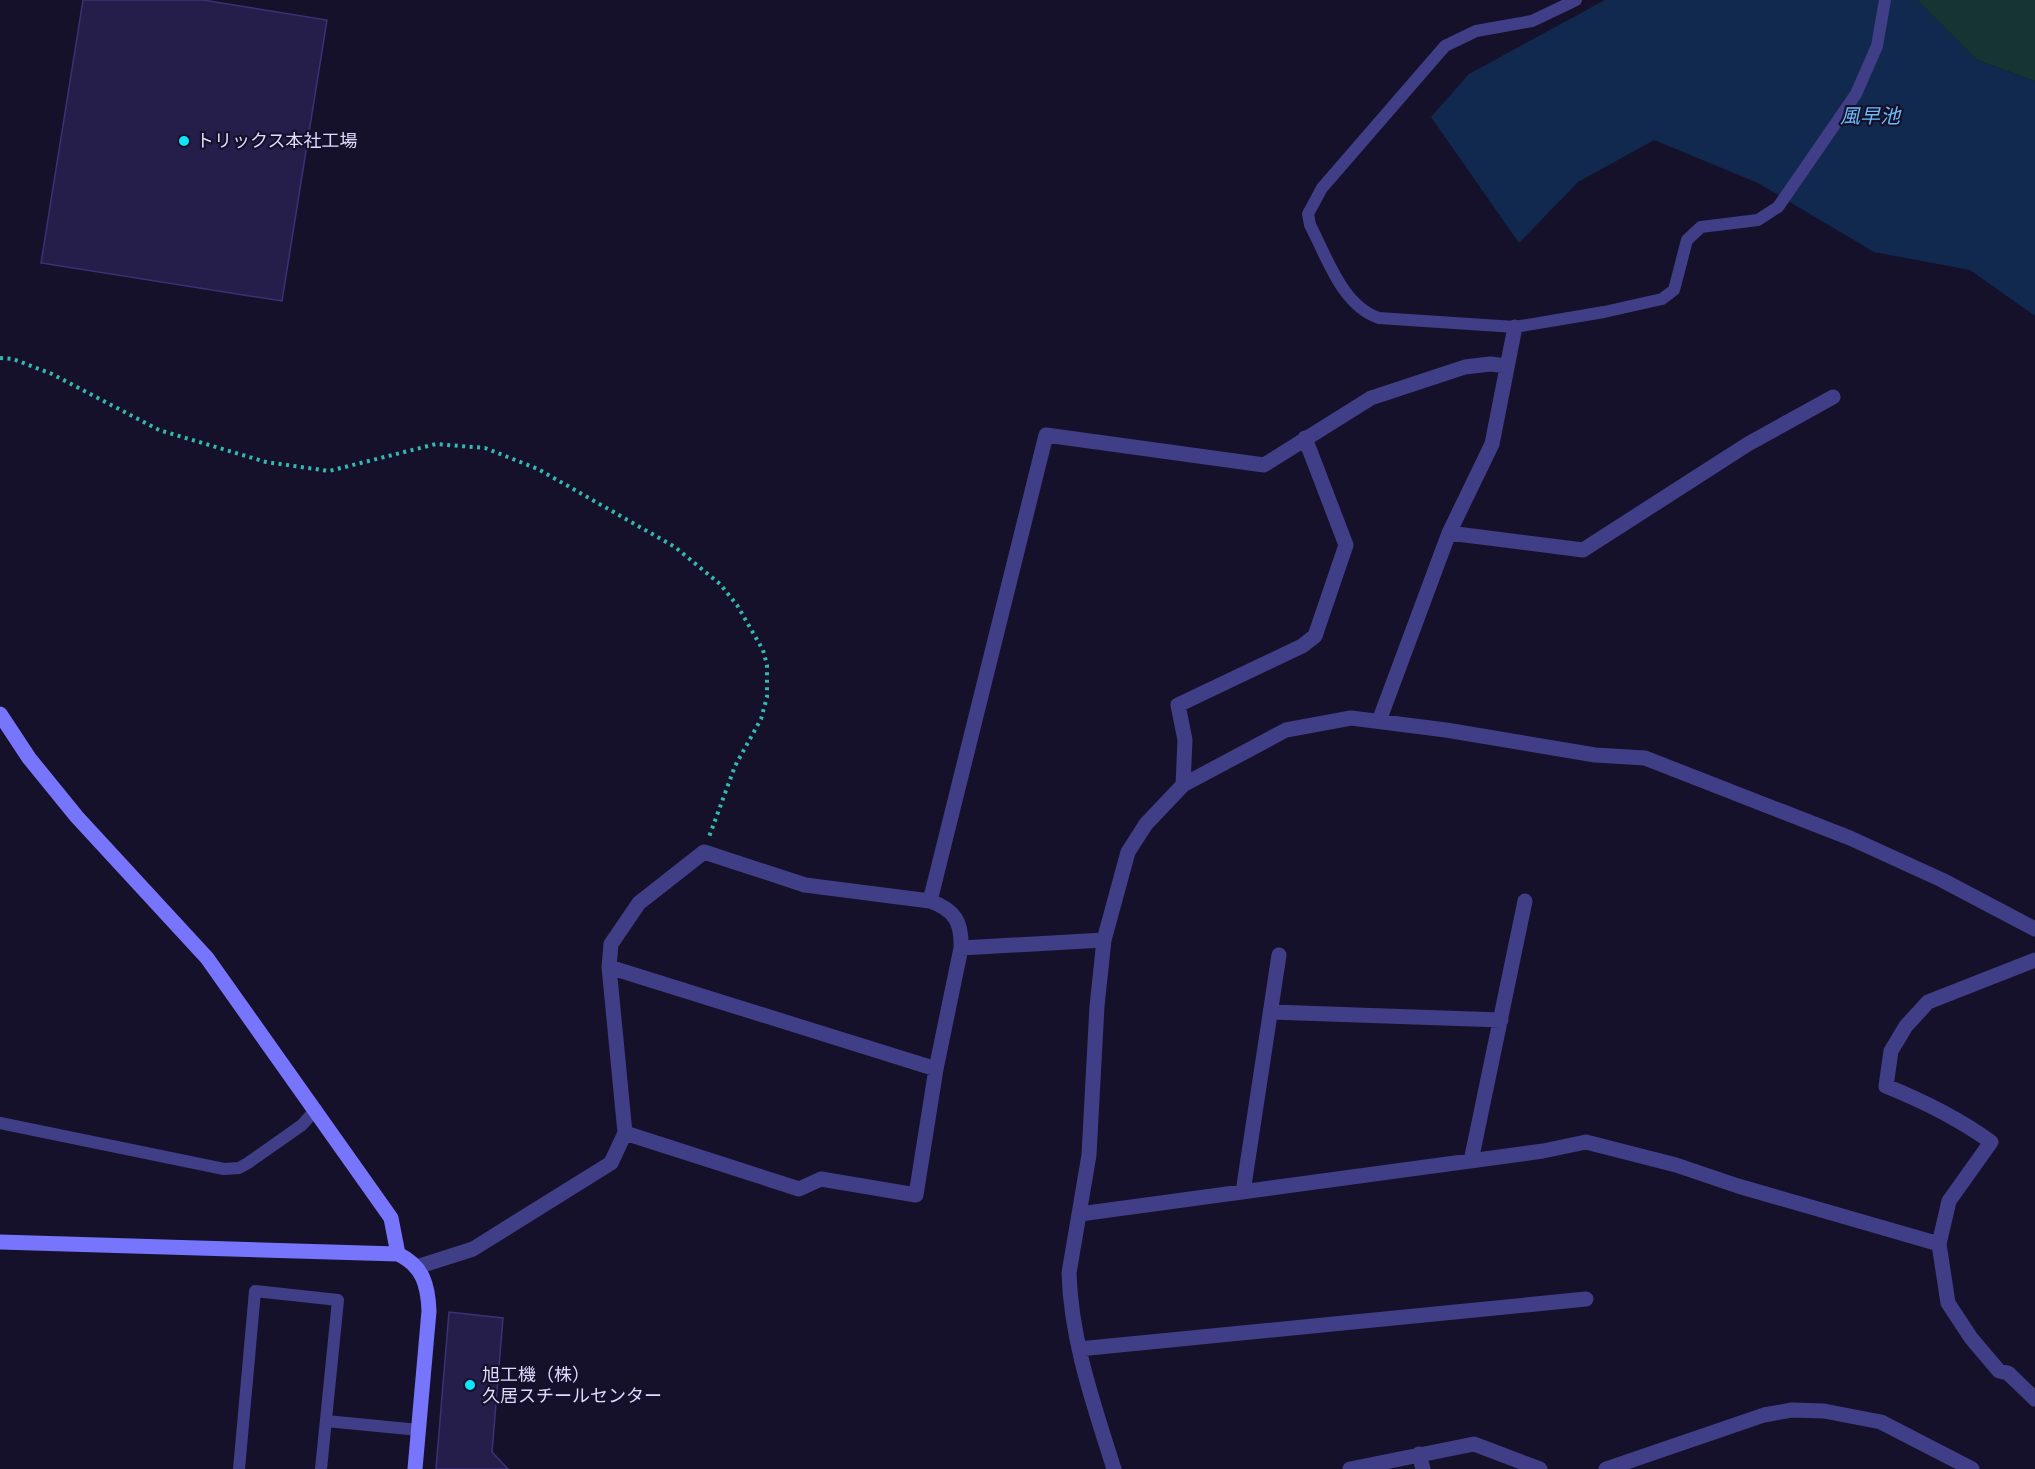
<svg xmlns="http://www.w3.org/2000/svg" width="2035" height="1469" font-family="'Exo 2','Noto Sans JP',sans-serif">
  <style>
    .green { fill: #153432 }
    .water { fill: #11294f }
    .building { fill: #261e4a; stroke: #3d3176; stroke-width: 1.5 }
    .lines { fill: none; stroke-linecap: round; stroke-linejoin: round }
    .path { stroke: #34b9af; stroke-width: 4; stroke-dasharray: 3 4.5; stroke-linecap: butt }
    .lane { stroke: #403e87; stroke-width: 12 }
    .street { stroke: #403e87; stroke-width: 15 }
    .secondary { stroke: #7675fb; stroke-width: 15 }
    .poi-dot { fill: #0de5f8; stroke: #15112a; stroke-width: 2 }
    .labels { text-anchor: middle; stroke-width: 4.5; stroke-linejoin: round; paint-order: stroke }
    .poi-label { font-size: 18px; fill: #dfdbfe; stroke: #15112a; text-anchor: start }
    .water-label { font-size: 20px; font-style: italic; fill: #6cbbfb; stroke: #15112a }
  </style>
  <rect width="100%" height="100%" fill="#15112a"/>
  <path class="green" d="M 1917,0 L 2035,0 L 2035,81 L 1977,60 Z"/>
  <path class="water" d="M 1605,0 L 1917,0 L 1977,60 L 2035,81 L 2035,316 L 1970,270 L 1874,252 L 1758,183 L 1654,140 L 1578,182 L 1519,243 L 1431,117 L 1469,74 Z"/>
  <path class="building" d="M 83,0 L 203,0 L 327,20 L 282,301 L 41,263 Z
    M 449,1312 L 503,1318 L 492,1452 L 508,1469 L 436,1469 Z"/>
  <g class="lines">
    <path class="path" d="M 0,358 L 13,359 L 52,374 L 159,430 L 266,462 L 329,471 L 436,444 L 485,448 L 538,469 L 675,547 L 720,584 L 737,605 L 763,650 L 767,665 L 767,697 L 761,719 L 735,766 L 709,837"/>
    <path class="lane" d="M 1576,0 L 1532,21 L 1476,31 L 1445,46 L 1322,188 L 1308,214 L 1310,225 C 1327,257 1342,306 1379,318 L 1515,327 L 1604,312 L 1662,299 L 1674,290 L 1687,240 L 1701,227 L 1758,220 L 1778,207 L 1856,94 L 1877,46 L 1885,0
      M 0,1123 L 224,1169 L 239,1168 L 248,1163 L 302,1125 L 316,1109
      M 326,1421 L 419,1430
      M 239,1469 L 255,1291 L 338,1300 L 321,1469"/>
    <path class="street" d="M 1449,533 L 1583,550 L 1748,444 L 1833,397
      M 1379,721 L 1449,533 L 1492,444 L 1515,327
      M 1183,785 L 1185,740 L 1178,705 L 1302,646 L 1315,636 L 1346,545 L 1305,438
      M 704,852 L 805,885 L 930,901 C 955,910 962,922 961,948 L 936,1069 L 916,1195 L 821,1179 L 799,1189 L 625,1133 L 609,967 L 611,944 L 639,903 Z
      M 930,901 L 1046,435 L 1264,465 L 1371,398 L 1465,367 L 1490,364 L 1507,366
      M 961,948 L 1104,940
      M 2035,960 L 1928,1002 L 1906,1026 L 1891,1051 L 1886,1086 C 1923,1101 1958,1118 1991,1142 L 1949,1201 L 1939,1244 L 1948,1303 L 1971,1338 L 1999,1371 L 2008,1373 L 2035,1399
      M 609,967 L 936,1069
      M 1271,1012 L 1501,1020
      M 1471,1161 L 1525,901
      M 1243,1192 L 1279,955
      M 1080,1214 L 1543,1151 L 1586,1142 L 1676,1165 L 1738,1186 L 1939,1244
      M 417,1267 L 473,1249 L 611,1163 L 625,1133
      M 1079,1349 L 1586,1299
      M 1419,1454 L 1423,1469
      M 1114,1469 C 1094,1405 1071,1341 1069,1273 L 1089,1155 L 1097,1006 L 1104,940 L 1128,852 L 1146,824 L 1183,785 L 1286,730 L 1351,718 L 1446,730 L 1595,755 L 1645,758 L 1850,838 L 1942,880 L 2035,929
      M 1350,1469 L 1474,1444 L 1540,1469
      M 1606,1469 L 1764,1415 L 1792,1410 L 1824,1411 L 1881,1422 L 1972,1469"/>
    <path class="secondary" d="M 0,714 L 29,758 L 77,817 L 207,958 L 391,1218 L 398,1254
      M 0,1242 L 398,1254 C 423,1266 428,1285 429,1311 L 415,1469"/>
  </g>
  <g class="poi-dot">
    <circle cx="184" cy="141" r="6"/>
    <circle cx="470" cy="1385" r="6"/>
  </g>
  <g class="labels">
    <g class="poi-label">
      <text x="196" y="147">トリックス本社工場</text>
      <text x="482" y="1381">旭工機（株）<tspan x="482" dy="21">久居スチールセンター</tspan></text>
    </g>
    <g class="water-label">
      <text x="1870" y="123">風早池</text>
    </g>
  </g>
</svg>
